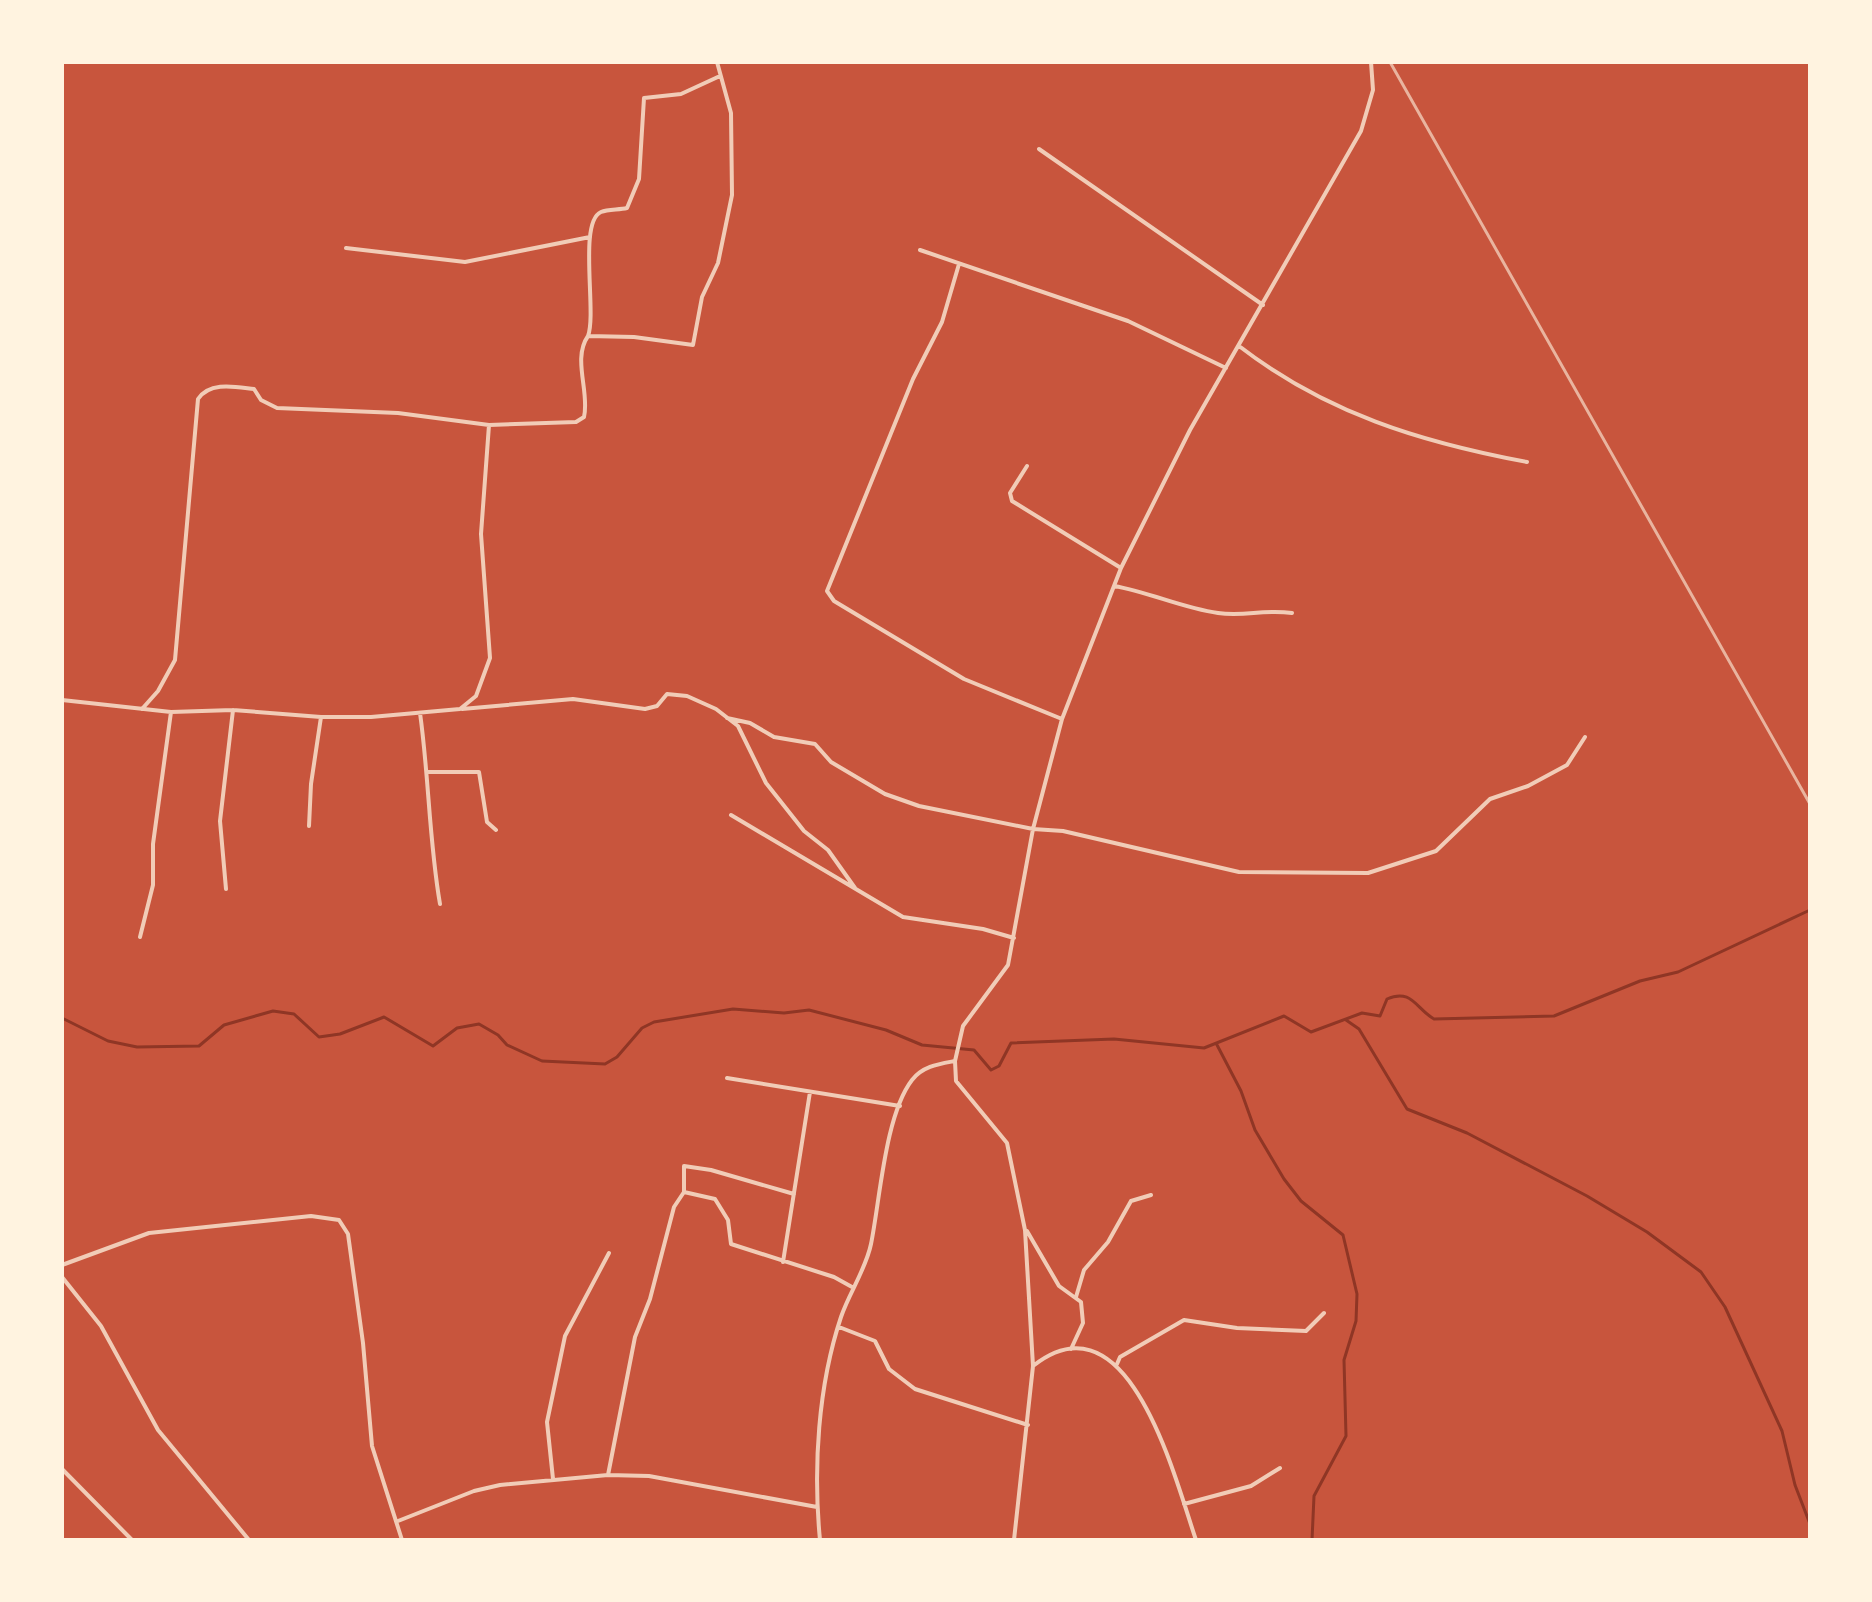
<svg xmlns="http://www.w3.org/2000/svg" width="1872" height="1602" font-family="'Work Sans',sans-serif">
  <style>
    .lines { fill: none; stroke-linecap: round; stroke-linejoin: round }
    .stream { stroke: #8f3625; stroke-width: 3 }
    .minor { stroke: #f1ccb7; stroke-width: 4 }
    .rail { stroke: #e9b49f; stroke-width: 3 }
  </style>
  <rect width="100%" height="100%" fill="#c8553d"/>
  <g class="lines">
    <path class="stream" d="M 62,1018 L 108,1041 L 137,1047 L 199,1046 L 224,1025 L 273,1011 L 294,1014 L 319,1037 L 340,1034 L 384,1017 L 433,1046 L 457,1028 L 479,1024 L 498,1035 L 507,1045 L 542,1061 L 605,1064 L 617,1057 L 642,1028 L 654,1022 L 733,1009 L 784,1013 L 809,1010 L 886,1030 L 922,1045 L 974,1050 L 991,1070 L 999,1066 L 1011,1043 L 1114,1039 L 1204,1048 L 1284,1016 L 1311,1032 L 1362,1013 L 1380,1016 L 1387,999 C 1412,988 1416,1009 1434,1019 L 1554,1016 L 1640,981 L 1678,972 L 1810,910
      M 1346,1020 L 1359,1029 L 1407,1109 L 1467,1133 L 1587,1196 L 1647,1232 L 1701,1272 L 1725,1307 L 1782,1431 L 1795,1485 L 1810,1524
      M 1216,1043 L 1241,1091 L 1255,1130 L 1284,1179 L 1301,1201 L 1343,1235 L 1357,1294 L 1356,1321 L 1344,1360 L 1346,1436 L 1314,1496 L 1312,1540"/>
    <path class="minor" d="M 1039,149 L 1263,305
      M 346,248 L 465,262 L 590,237
      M 920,250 L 1128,321 L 1226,368
      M 959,264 L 942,322 L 913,379 L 827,591 L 834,601 L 964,679 L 1062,719
      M 588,336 C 597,313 578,222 601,212 C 608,209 619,210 627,208 L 639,179 L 644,98 L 681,94 L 720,76
      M 1239,346 C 1326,413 1420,442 1527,462
      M 1027,466 L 1010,493 L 1012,501 L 1121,568
      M 1114,586 C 1149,592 1182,608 1218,613 C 1245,617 1262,609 1292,613
      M 62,700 L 171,712 L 233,710 L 321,717 L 371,717 L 460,709 L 476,696 L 490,658 L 481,534 L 489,425
      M 142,709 L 158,691 L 175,660 L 198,399 C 210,381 236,387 254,389 L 261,400 L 277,408 L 398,413 L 489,425 L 576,422 L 584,417 C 590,392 572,359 588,336 L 634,337 L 693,345 L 702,297 L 718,263 L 732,195 L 731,113 L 717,62
      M 462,709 L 573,699 L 645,709 L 657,706 L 667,694 L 687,696 L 716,709 L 738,726 L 766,783 L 804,831 L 828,850 L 855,888
      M 420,713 C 429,777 429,841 440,904
      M 727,718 L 750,723 L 774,737 L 815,744 L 831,762 L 885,794 L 919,806 L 1033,829 L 1063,831 L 1239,872 L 1368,873 L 1436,851 L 1490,799 L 1528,786 L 1567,765 L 1585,737
      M 428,772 L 479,772 L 487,822 L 496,830
      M 731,815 L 903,917 L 983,929 L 1014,938
      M 309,826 L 311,784 L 321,717
      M 226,889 L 220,821 L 233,710
      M 140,937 L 153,885 L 153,844 L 171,712
      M 727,1078 L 900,1106
      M 684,1192 L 715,1199 L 728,1220 L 731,1244 L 834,1277 L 852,1287
      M 1027,1231 L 1059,1286 L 1081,1302 L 1083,1323 L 1071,1349
      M 783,1262 L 810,1092
      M 62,1265 L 149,1233 L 311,1216 L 339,1220 L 348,1234 L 363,1343 L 372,1446 L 402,1540
      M 62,1277 L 101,1326 L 158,1430 L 249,1540
      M 1076,1297 L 1084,1270 L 1108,1242 L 1131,1201 L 1151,1195
      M 839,1327 L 875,1341 L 889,1369 L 915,1389 L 1028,1425
      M 1117,1364 L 1120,1357 L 1184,1320 L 1237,1328 L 1306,1331 L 1324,1313
      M 1033,1366 C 1129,1290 1175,1479 1196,1540
      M 62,1469 L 132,1540
      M 608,1475 L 635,1337 L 650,1299 L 674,1207 L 684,1192 L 684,1166 L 711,1170 L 794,1194
      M 553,1479 L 547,1422 L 565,1336 L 609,1253
      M 1184,1504 L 1251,1486 L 1280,1468
      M 398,1521 L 474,1491 L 500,1485 L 608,1475 L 649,1476 L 817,1507
      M 820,1540 C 813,1468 818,1386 841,1317 C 849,1293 866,1269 871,1244 C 880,1200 885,1115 912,1080 C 923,1066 939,1064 955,1061
      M 1014,1540 L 1033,1366 L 1025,1230 L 1007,1143 L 956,1081 L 955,1061 L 963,1026 L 1008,965 L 1033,829 L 1062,719 L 1121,568 L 1190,430 L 1361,131 L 1373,90 L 1371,62"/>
    <path class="rail" d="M 1390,62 L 1810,804"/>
  </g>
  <rect width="1872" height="1602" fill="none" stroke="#fff3e0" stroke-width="128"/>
</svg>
